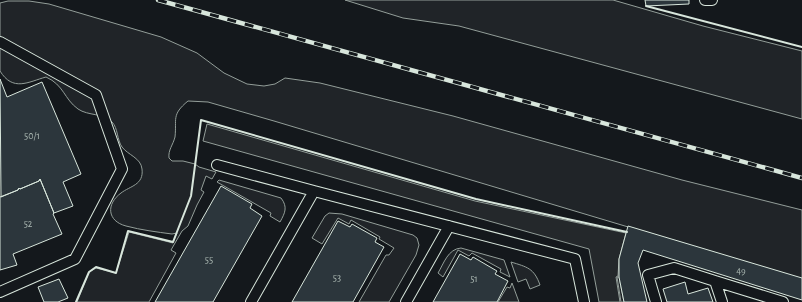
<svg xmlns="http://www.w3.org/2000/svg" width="802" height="302" font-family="'Alegreya Sans',sans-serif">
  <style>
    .green { fill: #202428; stroke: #939e99 }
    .parking { fill: #24282b; stroke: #939e99 }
    .building { fill: #2c363c; stroke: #d8e6dc }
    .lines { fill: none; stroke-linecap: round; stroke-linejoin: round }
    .lane-casing { stroke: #d8e6dc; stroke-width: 12 }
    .lane { stroke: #14181c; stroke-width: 10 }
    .rail-casing { stroke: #d8e6dc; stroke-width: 4.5 }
    .rail { stroke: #14181c; stroke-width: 3; stroke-dasharray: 9; stroke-linecap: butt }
    .wall { stroke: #d8e6dc; stroke-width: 2 }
    .labels { text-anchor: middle; stroke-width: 3; stroke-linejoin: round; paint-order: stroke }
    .number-label { font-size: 10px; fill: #adbab4 }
  </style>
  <rect width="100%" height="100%" fill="#14181c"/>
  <path class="green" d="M 345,0 L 613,0 L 703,26 L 802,51 L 802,119 L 459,26 L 403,18 Z
    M 8,1 L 29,1 L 49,4 L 161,37 L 197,53 L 224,73 L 247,84 L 264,86 L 275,84 L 285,78 L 320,83 L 453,116 L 682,180 L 802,210 L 802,279 L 274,121 L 208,102 L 188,101 C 171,115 177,119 175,137 C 173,145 168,150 169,158 L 172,161 L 183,161 L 195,164 L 199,167 L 216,172 L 212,179 L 206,176 L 201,190 L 204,192 L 197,205 L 188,226 L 182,231 L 171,250 L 176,253 L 149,302 L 77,302 L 89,272 L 96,268 L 116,273 L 129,232 L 173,243 L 177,233 L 172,234 C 157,232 141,230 126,226 C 107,221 106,204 121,193 C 130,186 144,185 142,169 C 141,158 128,155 122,147 C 117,140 118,128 112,122 C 104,113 88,116 78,109 C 64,99 64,85 46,77 C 28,82 13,92 0,71 L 0,3 Z
    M 219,180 L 281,198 C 288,207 285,213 280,222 L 270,216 L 271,213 L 217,182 Z
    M 329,213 L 342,214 L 413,235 L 417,238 L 419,245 L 416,255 L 389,302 L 359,302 L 386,255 L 389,255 L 394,248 L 379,239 L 380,237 L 351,220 L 349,224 L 338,218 L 322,244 L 312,238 L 325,216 Z
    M 461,248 L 504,260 L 510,277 L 500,272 L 501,269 L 472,253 L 469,256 L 458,250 L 443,277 L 438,273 C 444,263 448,249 461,248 Z
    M 511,262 C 527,267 534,268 540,285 L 530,289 L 526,279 L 518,282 Z
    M 617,277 L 619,277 L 624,302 L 621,302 Z
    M 512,283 L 519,302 L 498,302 L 507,287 L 510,288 Z"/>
  <path class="parking" d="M 207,124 L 475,201 L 626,233 L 619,259 L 618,276 L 616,277 L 620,302 L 599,302 L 589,249 L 203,141 Z"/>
  <path class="building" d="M 645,0 L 689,0 L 689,4 L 646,6 Z
    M 0,79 L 7,97 L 42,82 L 81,174 L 63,182 L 73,206 L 54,213 L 40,179 L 39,181 L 20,189 L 19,188 L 18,190 L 1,197 Z
    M 40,179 L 54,213 L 53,214 L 62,234 L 13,254 L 17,265 L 0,270 L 0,197 L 18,190 L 19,188 L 20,189 L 39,181 Z
    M 221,186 L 252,204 L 250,208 L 262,216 L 213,302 L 155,302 Z
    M 338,221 L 350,227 L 352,224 L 377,238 L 375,242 L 384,247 L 353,302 L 292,302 Z
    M 628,226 L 802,278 L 802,300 L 643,250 L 638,263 L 647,302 L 624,302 L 619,277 L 619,259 Z
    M 460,254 L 471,260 L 473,257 L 497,271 L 495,274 L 508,281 L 497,302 L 433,302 Z
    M 59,279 L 68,298 L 58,302 L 44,302 L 38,287 Z
    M 685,282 L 688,294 L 708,288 L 713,302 L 667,302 L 663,289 Z"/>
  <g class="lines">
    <g class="lane-casing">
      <path id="lane" d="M 705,0 L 712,0
        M 0,42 L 96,95 L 122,169 L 75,259 L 0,292
        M 217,165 L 314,191
        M 251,302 L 314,191 L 575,259 L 584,302
        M 406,302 L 449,226
        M 656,302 L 648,275 L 674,268 L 715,281
        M 722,302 L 715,281 L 783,302"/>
    </g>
    <use href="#lane" class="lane"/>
    <g class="rail-casing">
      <path id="rail" d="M 158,0 L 802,178"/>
    </g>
    <use href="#rail" class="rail"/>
    <path class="wall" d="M 646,6 L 802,47
      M 76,302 L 89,272 L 96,267 L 116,273 L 128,231 L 173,242 L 191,196 L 201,120 L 476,199 L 627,232"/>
  </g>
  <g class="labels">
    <g class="number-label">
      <text x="32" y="139">50/1</text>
      <text x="28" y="227">52</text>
      <text x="209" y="263">55</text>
      <text x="741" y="274">49</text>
      <text x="337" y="281">53</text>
      <text x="474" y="282">51</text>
    </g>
  </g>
</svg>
